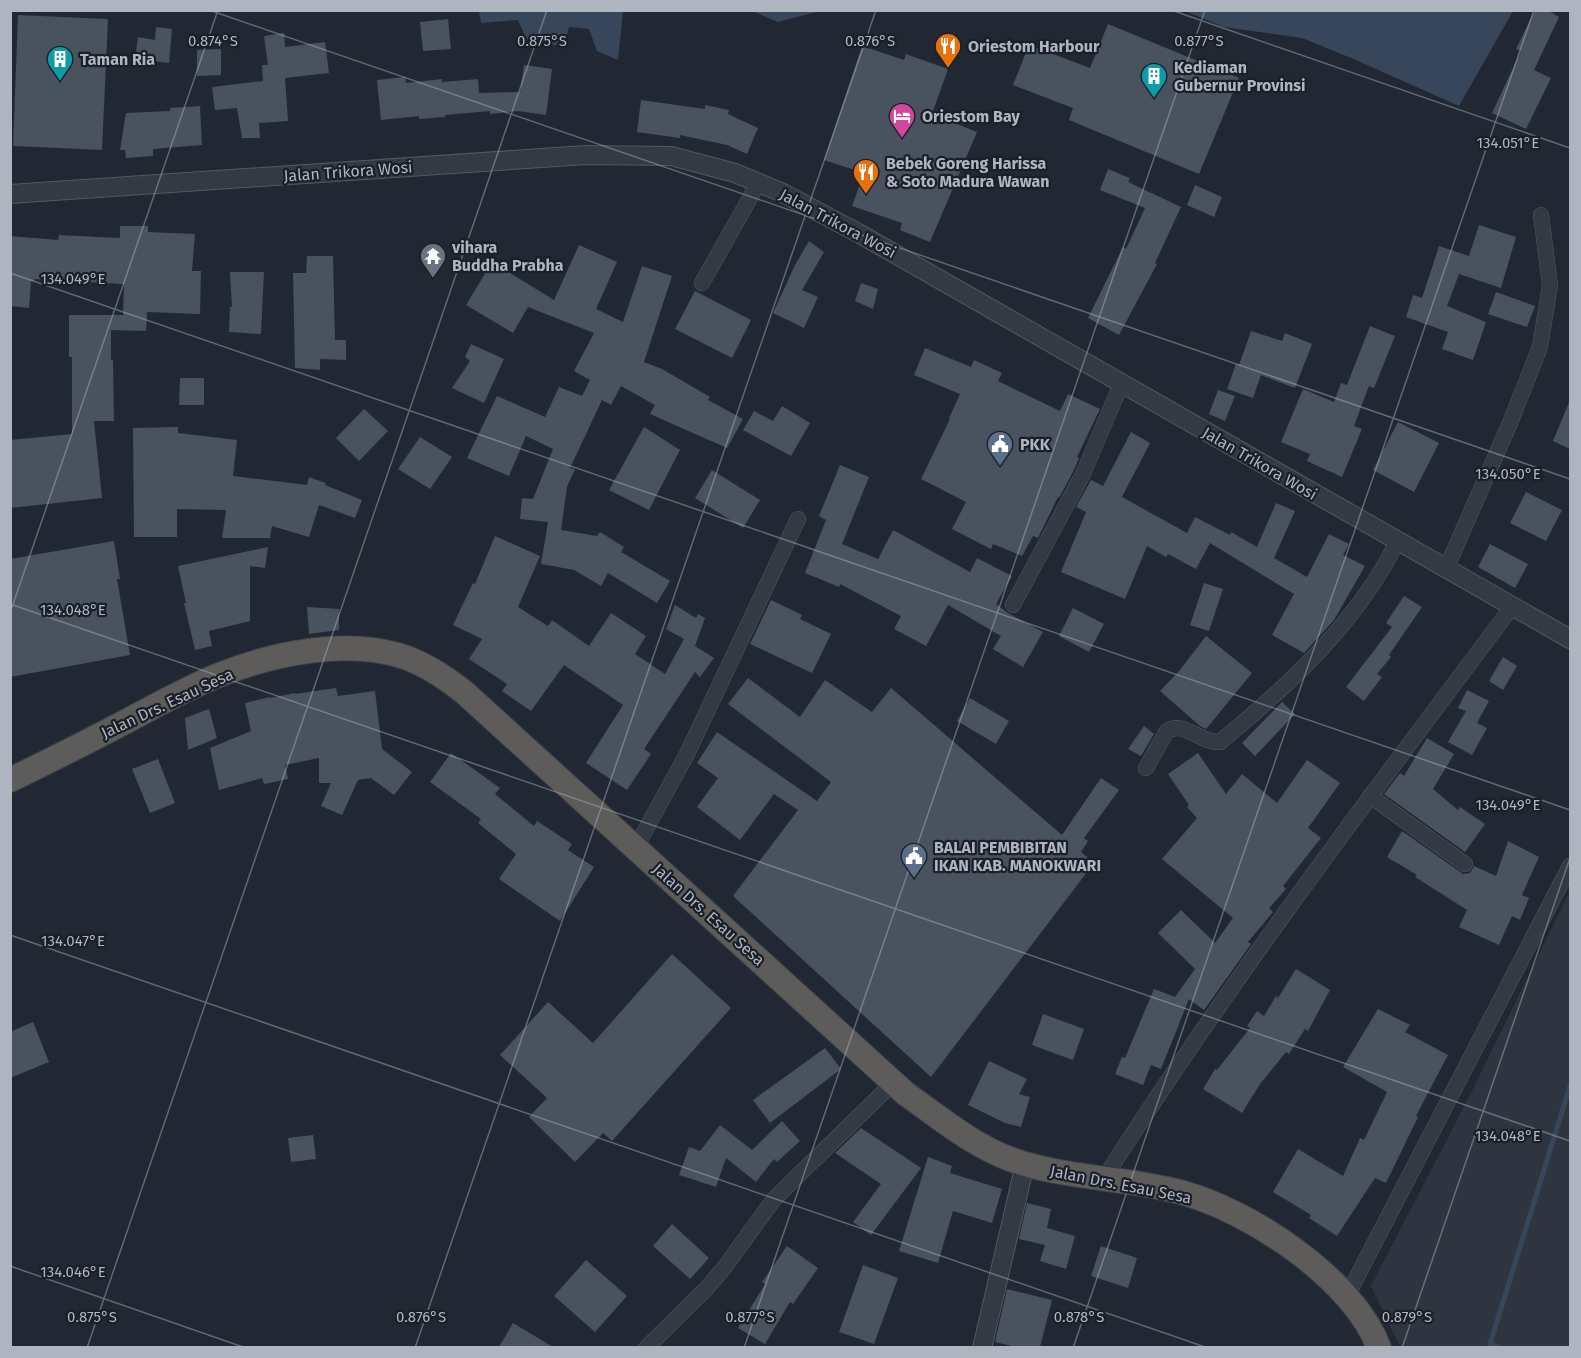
<svg xmlns="http://www.w3.org/2000/svg" width="1581" height="1358" font-family="'Fira Sans',sans-serif">
  <style>
    .airport { fill: #2f3540 }
    .water { fill: #38465b }
    .lines { fill: none; stroke-linecap: round; stroke-linejoin: round }
    .stream { stroke: #38465b; stroke-width: 5 }
    .building { fill: #49525f }
    .minor-casing { stroke: #525862; stroke-width: 16 }
    .tertiary-casing { stroke: #525862; stroke-width: 20 }
    .trunk-casing { stroke: #3c424b; stroke-width: 26 }
    .minor { stroke: #343a44; stroke-width: 15 }
    .tertiary { stroke: #343a44; stroke-width: 18 }
    .trunk { stroke: #5e5c5b; stroke-width: 24 }
    .ticks { fill: none; stroke: #aeb5c1; stroke-width: 1.5; stroke-opacity: 0.45 }
    .labels { text-anchor: middle; stroke-width: 4.5; stroke-linejoin: round; paint-order: stroke }
    .poi-label { font-size: 16px; font-weight: bold; fill: #aeb5c1; stroke: #1a1f28; text-anchor: start }
    .street-label { font-size: 16px; fill: #aeb5c1; stroke: #1a1f28 }
    .ticks-label { font-size: 15px; text-anchor: middle; fill: #aeb5c1; stroke: #1a1f28; stroke-width: 4.5; stroke-linejoin: round; paint-order: stroke }
  </style>
  <rect width="100%" height="100%" fill="#212833"/>
  <path class="airport" d="M 1570,891 L 1570,1347 L 1400,1347 L 1371,1286 L 1470,1095 Z"/>
  <path class="water" d="M 479,11 L 623,11 L 618,60 L 597,51 L 589,29 L 569,27 L 565,45 L 543,45 L 526,38 L 518,20 L 481,23 Z
    M 752,11 L 820,11 L 778,22 Z
    M 1185,11 L 1513,11 L 1459,106 L 1356,60 L 1302,38 L 1224,27 Z"/>
  <g class="lines">
    <path class="stream" d="M 1500,1348 L 1490,1344 L 1570,1086"/>
  </g>
  <path class="building" d="M 1535,10 L 1547,10 L 1559,17 L 1534,70 L 1551,78 L 1526,129 L 1492,113 L 1521,51 L 1516,49 Z
    M 18,15 L 108,19 L 102,150 L 13,146 Z
    M 448,19 L 451,49 L 423,51 L 420,22 Z
    M 1108,24 L 1239,78 L 1199,174 L 1069,120 L 1073,108 L 1013,85 L 1029,45 L 1090,68 Z
    M 156,27 L 172,29 L 169,63 L 135,59 L 138,37 L 155,40 Z
    M 284,33 L 285,47 L 325,42 L 329,73 L 285,78 L 288,121 L 259,123 L 260,138 L 242,138 L 237,108 L 215,110 L 212,87 L 263,81 L 262,65 L 268,65 L 264,36 Z
    M 862,46 L 904,60 L 906,54 L 948,69 L 932,114 L 977,132 L 930,242 L 900,230 L 902,223 L 852,206 L 864,173 L 824,160 Z
    M 221,49 L 221,75 L 197,76 L 197,50 Z
    M 524,65 L 552,69 L 546,115 L 518,111 L 490,114 L 490,111 L 445,115 L 445,117 L 419,119 L 419,116 L 381,120 L 377,80 L 405,77 L 406,83 L 442,79 L 442,82 L 478,79 L 479,93 L 520,92 Z
    M 641,100 L 705,109 L 705,105 L 729,110 L 728,114 L 758,128 L 747,154 L 727,145 L 680,135 L 680,138 L 637,132 Z
    M 200,106 L 202,145 L 153,149 L 153,156 L 126,158 L 125,150 L 120,150 L 126,113 L 170,111 L 170,108 Z
    M 1108,169 L 1130,178 L 1128,182 L 1181,207 L 1155,263 L 1157,264 L 1119,335 L 1088,318 L 1123,247 L 1126,249 L 1145,208 L 1100,190 Z
    M 1195,185 L 1222,197 L 1214,217 L 1187,205 Z
    M 1479,225 L 1516,237 L 1501,288 L 1459,274 L 1447,306 L 1486,322 L 1473,360 L 1442,349 L 1448,332 L 1406,317 L 1413,295 L 1422,298 L 1439,246 L 1469,256 Z
    M 120,226 L 148,226 L 148,232 L 195,234 L 192,271 L 201,271 L 200,314 L 147,312 L 146,331 L 111,330 L 111,360 L 113,360 L 114,421 L 94,421 L 102,498 L 10,508 L 10,440 L 72,434 L 72,357 L 69,357 L 69,315 L 123,315 L 124,284 L 34,279 L 34,281 L 31,281 L 29,308 L 10,306 L 10,236 L 58,240 L 59,235 L 120,238 Z
    M 809,241 L 824,252 L 802,290 L 818,297 L 804,328 L 773,313 L 795,265 Z
    M 579,245 L 617,262 L 596,309 L 623,322 L 642,266 L 672,276 L 644,362 L 662,369 L 710,397 L 708,400 L 743,419 L 727,448 L 650,414 L 655,405 L 621,386 L 611,405 L 602,400 L 570,468 L 575,469 L 567,487 L 561,530 L 597,536 L 600,532 L 624,547 L 621,552 L 670,581 L 657,603 L 608,573 L 601,586 L 574,570 L 541,564 L 548,522 L 520,519 L 522,498 L 533,499 L 553,449 L 526,436 L 509,476 L 467,458 L 497,396 L 545,417 L 559,387 L 582,396 L 590,380 L 574,371 L 594,333 L 528,307 L 513,333 L 466,305 L 492,262 L 554,300 Z
    M 307,256 L 333,256 L 335,340 L 346,340 L 346,360 L 320,359 L 320,370 L 295,368 L 293,273 L 306,273 Z
    M 230,272 L 264,272 L 261,334 L 229,332 L 230,307 L 232,307 Z
    M 861,283 L 878,289 L 873,309 L 855,301 Z
    M 695,291 L 751,320 L 732,358 L 675,329 Z
    M 1496,292 L 1535,306 L 1527,327 L 1488,314 Z
    M 1370,326 L 1395,336 L 1374,388 L 1369,386 L 1354,426 L 1362,429 L 1342,477 L 1307,461 L 1310,454 L 1281,442 L 1303,389 L 1334,402 L 1341,383 L 1347,385 Z
    M 1251,331 L 1282,341 L 1285,333 L 1312,344 L 1295,388 L 1261,375 L 1253,398 L 1227,389 L 1236,364 L 1239,365 Z
    M 471,344 L 504,359 L 484,403 L 452,388 L 470,361 L 465,357 Z
    M 925,348 L 971,367 L 974,360 L 1002,373 L 998,381 L 1060,411 L 1068,394 L 1100,409 L 1077,457 L 1079,458 L 1074,470 L 1059,498 L 1058,497 L 1038,538 L 1033,536 L 1022,556 L 993,544 L 991,549 L 952,529 L 966,502 L 921,479 L 950,419 L 949,418 L 960,394 L 914,375 Z
    M 180,378 L 204,378 L 204,405 L 179,405 Z
    M 1218,390 L 1235,396 L 1225,421 L 1209,414 Z
    M 1570,400 L 1570,449 L 1553,441 Z
    M 782,406 L 810,423 L 791,456 L 743,430 L 754,411 L 773,421 Z
    M 364,409 L 388,431 L 359,461 L 336,438 Z
    M 1398,422 L 1439,443 L 1414,492 L 1373,470 Z
    M 178,427 L 178,433 L 237,440 L 233,476 L 307,485 L 309,477 L 326,483 L 325,485 L 362,500 L 355,518 L 319,505 L 309,537 L 272,526 L 270,538 L 222,538 L 226,510 L 177,509 L 177,537 L 134,537 L 133,428 Z
    M 644,427 L 680,450 L 649,510 L 609,490 Z
    M 1131,432 L 1150,443 L 1122,497 L 1187,533 L 1195,517 L 1230,535 L 1231,532 L 1257,547 L 1276,503 L 1295,511 L 1274,558 L 1307,577 L 1329,534 L 1349,544 L 1343,555 L 1365,566 L 1334,620 L 1304,653 L 1272,635 L 1294,594 L 1210,543 L 1196,569 L 1168,554 L 1166,557 L 1147,546 L 1125,599 L 1061,572 L 1086,512 L 1076,507 L 1091,480 L 1103,486 Z
    M 420,437 L 452,457 L 430,489 L 398,469 Z
    M 840,465 L 869,477 L 842,544 L 878,559 L 893,530 L 970,572 L 977,558 L 1012,576 L 996,604 L 1008,613 L 1043,632 L 1023,667 L 993,649 L 1001,636 L 948,605 L 926,646 L 894,629 L 901,616 L 840,584 L 839,587 L 805,573 L 826,520 L 819,516 Z
    M 712,470 L 760,500 L 743,528 L 695,498 Z
    M 1526,492 L 1562,510 L 1546,541 L 1510,523 Z
    M 495,536 L 540,556 L 518,607 L 548,626 L 552,620 L 589,646 L 611,613 L 646,636 L 635,654 L 665,674 L 684,639 L 666,629 L 675,605 L 696,618 L 698,614 L 705,618 L 695,646 L 714,658 L 700,677 L 695,672 L 644,749 L 651,754 L 627,790 L 586,763 L 623,705 L 564,665 L 531,711 L 502,691 L 507,684 L 469,659 L 482,639 L 453,625 L 473,583 L 475,584 Z
    M 114,541 L 120,579 L 117,579 L 130,655 L 10,677 L 10,559 Z
    M 1490,544 L 1528,564 L 1515,588 L 1478,567 Z
    M 268,547 L 265,568 L 250,566 L 250,621 L 209,631 L 212,646 L 195,650 L 184,603 L 186,603 L 178,566 Z
    M 1204,583 L 1223,589 L 1209,631 L 1190,625 Z
    M 1404,596 L 1422,607 L 1389,655 L 1391,657 L 1377,674 L 1382,677 L 1364,701 L 1346,687 L 1392,627 L 1386,623 Z
    M 771,600 L 802,615 L 800,619 L 831,634 L 812,673 L 750,644 Z
    M 307,607 L 339,609 L 339,630 L 309,634 Z
    M 1073,608 L 1104,624 L 1089,652 L 1059,636 Z
    M 1206,636 L 1252,673 L 1206,729 L 1200,726 L 1160,691 L 1180,670 Z
    M 1503,657 L 1517,666 L 1503,690 L 1489,681 Z
    M 748,678 L 800,717 L 825,680 L 872,712 L 891,688 L 1062,835 L 1101,778 L 1119,790 L 1084,838 L 1088,841 L 1081,852 L 1094,863 L 931,1077 L 733,896 L 798,810 L 774,794 L 740,840 L 697,807 L 718,778 L 697,763 L 717,732 L 817,801 L 831,782 L 728,704 Z
    M 336,688 L 338,696 L 375,691 L 382,749 L 412,772 L 394,795 L 371,778 L 358,780 L 342,815 L 321,806 L 331,783 L 319,783 L 319,758 L 285,765 L 288,779 L 264,784 L 262,778 L 219,790 L 210,748 L 251,731 L 245,703 L 270,697 L 270,698 L 295,693 L 295,694 Z
    M 1467,690 L 1489,701 L 1477,723 L 1487,728 L 1472,755 L 1448,742 L 1466,711 L 1458,708 Z
    M 970,698 L 1009,721 L 996,744 L 957,721 Z
    M 1282,702 L 1295,714 L 1255,756 L 1242,743 Z
    M 209,709 L 217,738 L 188,750 L 185,718 Z
    M 1144,726 L 1154,734 L 1141,756 L 1128,749 Z
    M 1427,738 L 1454,754 L 1433,789 L 1458,810 L 1460,807 L 1485,824 L 1465,852 L 1384,794 L 1400,773 L 1404,776 Z
    M 451,753 L 500,788 L 495,794 L 534,826 L 537,821 L 572,844 L 568,850 L 594,867 L 560,921 L 499,879 L 516,854 L 478,823 L 481,819 L 430,782 Z
    M 1198,753 L 1226,794 L 1242,774 L 1277,803 L 1307,760 L 1340,783 L 1308,828 L 1321,838 L 1283,886 L 1286,889 L 1269,908 L 1273,912 L 1248,942 L 1251,944 L 1204,1010 L 1189,999 L 1161,1069 L 1151,1065 L 1143,1085 L 1115,1074 L 1122,1057 L 1125,1058 L 1154,989 L 1175,997 L 1195,969 L 1158,933 L 1181,910 L 1215,943 L 1233,918 L 1162,859 L 1197,818 L 1187,807 L 1189,805 L 1168,774 Z
    M 158,759 L 175,803 L 150,813 L 132,769 Z
    M 1402,831 L 1463,874 L 1470,873 L 1474,866 L 1496,876 L 1508,841 L 1539,857 L 1522,895 L 1529,898 L 1520,920 L 1512,916 L 1499,945 L 1459,927 L 1467,910 L 1415,877 L 1417,875 L 1387,857 Z
    M 672,954 L 731,1008 L 612,1141 L 603,1133 L 575,1162 L 529,1117 L 547,1098 L 500,1055 L 548,1002 L 593,1043 Z
    M 1296,969 L 1330,990 L 1308,1031 L 1305,1029 L 1289,1054 L 1286,1052 L 1260,1084 L 1242,1113 L 1203,1089 L 1215,1069 L 1217,1070 L 1250,1028 L 1247,1026 L 1257,1011 L 1264,1016 L 1276,996 L 1278,998 Z
    M 1378,1009 L 1410,1025 L 1405,1032 L 1448,1055 L 1416,1116 L 1418,1117 L 1386,1183 L 1375,1178 L 1337,1236 L 1309,1218 L 1311,1215 L 1273,1192 L 1298,1149 L 1343,1176 L 1360,1138 L 1364,1140 L 1387,1092 L 1343,1067 Z
    M 1043,1014 L 1084,1029 L 1073,1060 L 1032,1045 Z
    M 33,1022 L 49,1062 L 10,1078 L 10,1032 Z
    M 825,1048 L 841,1069 L 770,1123 L 753,1100 Z
    M 989,1061 L 1027,1079 L 1019,1094 L 1030,1097 L 1021,1127 L 1005,1123 L 968,1105 Z
    M 782,1121 L 800,1141 L 777,1162 L 774,1159 L 756,1182 L 726,1158 L 716,1187 L 679,1175 L 689,1147 L 700,1151 L 720,1125 L 752,1150 Z
    M 861,1128 L 921,1168 L 871,1235 L 853,1222 L 881,1184 L 835,1153 Z
    M 313,1135 L 316,1159 L 291,1162 L 288,1138 Z
    M 928,1157 L 952,1166 L 950,1173 L 1002,1189 L 992,1223 L 953,1211 L 938,1263 L 899,1251 Z
    M 1027,1203 L 1051,1209 L 1047,1228 L 1075,1236 L 1066,1269 L 1040,1261 L 1045,1245 L 1019,1239 Z
    M 672,1224 L 709,1258 L 690,1279 L 653,1246 Z
    M 787,1246 L 818,1268 L 793,1304 L 790,1302 L 765,1344 L 738,1328 L 765,1284 L 762,1282 Z
    M 1101,1246 L 1137,1258 L 1128,1288 L 1091,1276 Z
    M 586,1260 L 627,1296 L 595,1332 L 554,1296 Z
    M 863,1265 L 898,1278 L 874,1344 L 839,1332 Z
    M 1007,1289 L 1052,1300 L 1040,1347 L 1016,1347 L 995,1342 Z
    M 513,1323 L 553,1347 L 499,1347 Z"/>
  <g class="lines">
    <g class="minor-casing">
      <path id="minor" d="M 702,283 L 759,182
        M 1446,569 L 1510,423 L 1540,347 L 1550,285 L 1541,215
        M 1013,605 L 1083,474 L 1122,382
        M 1146,768 L 1167,731 C 1185,720 1201,744 1220,742 C 1289,685 1357,623 1397,542
        M 1370,796 L 1465,864
        M 635,849 L 687,754 L 798,519
        M 1103,1180 C 1229,982 1371,795 1512,607
        M 1347,1296 L 1570,866
        M 646,1348 L 706,1289 L 724,1268 L 774,1199 L 894,1082"/>
    </g>
    <g class="tertiary-casing">
      <path id="tertiary" d="M 10,194 L 586,155 L 671,156 L 735,173 L 783,193 L 860,234 L 1570,639
        M 982,1348 L 1025,1164"/>
    </g>
    <g class="trunk-casing">
      <path id="trunk" d="M 10,780 C 49,761 87,742 125,722 C 155,706 187,688 219,675 C 272,654 341,639 398,655 C 423,662 445,677 465,693 L 906,1094 C 939,1117 972,1145 1010,1159 C 1065,1179 1124,1177 1180,1192 C 1249,1210 1354,1279 1379,1348"/>
    </g>
    <use href="#minor" class="minor"/>
    <use href="#tertiary" class="tertiary"/>
    <use href="#trunk" class="trunk"/>
  </g>
  <path class="ticks" d="M 209,10 L 1570,479M 1171,10 L 1570,148M 10,273 L 1570,810M 10,604 L 1570,1141M 10,613 L 218,10M 10,935 L 1208,1348M 10,1266 L 246,1348M 87,1348 L 547,10M 415,1348 L 876,10M 744,1348 L 1205,10M 1073,1348 L 1534,10M 1402,1348 L 1570,858"/>
  <defs>
    <g id="restaurant-pin" transform="scale(1.35)"><path d="M0 17L-7.5 6A9.5 9.5 0 1 1 7.5 6Z" fill="#e8710a" stroke="#1a1f28"/><path d="M-5-6h1v4h1v-4h1v4h1v-4h1v5L-1.5 .5V6h-2V.5L-5-1ZM5-6V6H3V1.5H1.5Q1.5-4 5-6Z" fill="#fff"/></g>
    <g id="building-pin" transform="scale(1.35)"><path d="M0 17L-7.5 6A9.5 9.5 0 1 1 7.5 6Z" fill="#0f9aa8" stroke="#1a1f28"/><path d="M-4-6H4V6H1V3H-1V6H-4ZM-2.5-4.3h1.7v1.8h-1.7ZM.8-4.3h1.7v1.8H.8ZM-2.5-1h1.7V.8h-1.7ZM.8-1h1.7V.8H.8Z" fill="#fff"/></g>
    <g id="hotel-pin" transform="scale(1.35)"><path d="M0 17L-7.5 6A9.5 9.5 0 1 1 7.5 6Z" fill="#d1479c" stroke="#1a1f28"/><path d="M-6-4.5h1.5V1H6V5H4.5V3h-9V5H-6ZM-4 0a1.8 1.8 0 1 1 3.6 0ZM.5 0V-2.5h3Q6-2.5 6 0Z" fill="#fff"/></g>
    <g id="temple-pin" transform="scale(1.35)"><path d="M0 17L-7.5 6A9.5 9.5 0 1 1 7.5 6Z" fill="#6b7280" stroke="#1a1f28"/><path d="M0-6L5-2H3V0L6.5 2.5H4V6H1.5V3h-3V6H-4V2.5H-6.5L-3 0V-2H-5Z" fill="#fff"/></g>
    <g id="civic-pin" transform="scale(1.35)"><path d="M0 17L-7.5 6A9.5 9.5 0 1 1 7.5 6Z" fill="#5c6f8a" stroke="#1a1f28"/><path d="M-.6-6.5H3V-4.5H.6V-3L4-1V1h2V6H-6V1h2V-1L-.6-3ZM-1.2 2.5V6h2.4V2.5Z" fill="#fff"/></g>
  </defs>
  <g fill-rule="evenodd">
    <use href="#restaurant-pin" x="948" y="46"/>
    <use href="#building-pin" x="60" y="59"/>
    <use href="#building-pin" x="1154" y="76"/>
    <use href="#hotel-pin" x="902" y="116"/>
    <use href="#restaurant-pin" x="866" y="172"/>
    <use href="#temple-pin" x="433" y="256"/>
    <use href="#civic-pin" x="1000" y="444"/>
    <use href="#civic-pin" x="914" y="856"/>
  </g>
  <g class="labels">
    <g class="poi-label">
      <text x="968" y="52">Oriestom Harbour</text>
      <text x="80" y="65">Taman Ria</text>
      <text x="1174" y="73">Kediaman<tspan x="1174" dy="18">Gubernur Provinsi</tspan></text>
      <text x="922" y="122">Oriestom Bay</text>
      <text x="886" y="169">Bebek Goreng Harissa<tspan x="886" dy="18">&amp; Soto Madura Wawan</tspan></text>
      <text x="452" y="253">vihara<tspan x="452" dy="18">Buddha Prabha</tspan></text>
      <text x="1020" y="450">PKK</text>
      <text x="934" y="853">BALAI PEMBIBITAN<tspan x="934" dy="18">IKAN KAB. MANOKWARI</tspan></text>
    </g>
    <g class="street-label">
      <text transform="translate(348 171) rotate(-4)" y="6">Jalan Trikora Wosi</text>
      <text transform="translate(838 223) rotate(28)" y="6">Jalan Trikora Wosi</text>
      <text transform="translate(1260 463) rotate(30)" y="6">Jalan Trikora Wosi</text>
      <text transform="translate(167 703) rotate(-25)" y="6">Jalan Drs. Esau Sesa</text>
      <text transform="translate(709 914) rotate(42)" y="6">Jalan Drs. Esau Sesa</text>
      <text transform="translate(1121 1184) rotate(11)" y="6">Jalan Drs. Esau Sesa</text>
    </g>
  </g>
  <g class="ticks-label">
    <text x="213" y="46">0.874°S</text>
    <text x="542" y="46">0.875°S</text>
    <text x="870" y="46">0.876°S</text>
    <text x="1199" y="46">0.877°S</text>
    <text x="1508" y="148">134.051°E</text>
    <text x="73" y="284">134.049°E</text>
    <text x="1508" y="479">134.050°E</text>
    <text x="73" y="615">134.048°E</text>
    <text x="1508" y="810">134.049°E</text>
    <text x="73" y="946">134.047°E</text>
    <text x="1508" y="1141">134.048°E</text>
    <text x="73" y="1277">134.046°E</text>
    <text x="92" y="1322">0.875°S</text>
    <text x="421" y="1322">0.876°S</text>
    <text x="750" y="1322">0.877°S</text>
    <text x="1079" y="1322">0.878°S</text>
    <text x="1407" y="1322">0.879°S</text>
  </g>
  <rect width="1581" height="1358" fill="none" stroke="#aeb5c1" stroke-width="24"/>
</svg>
